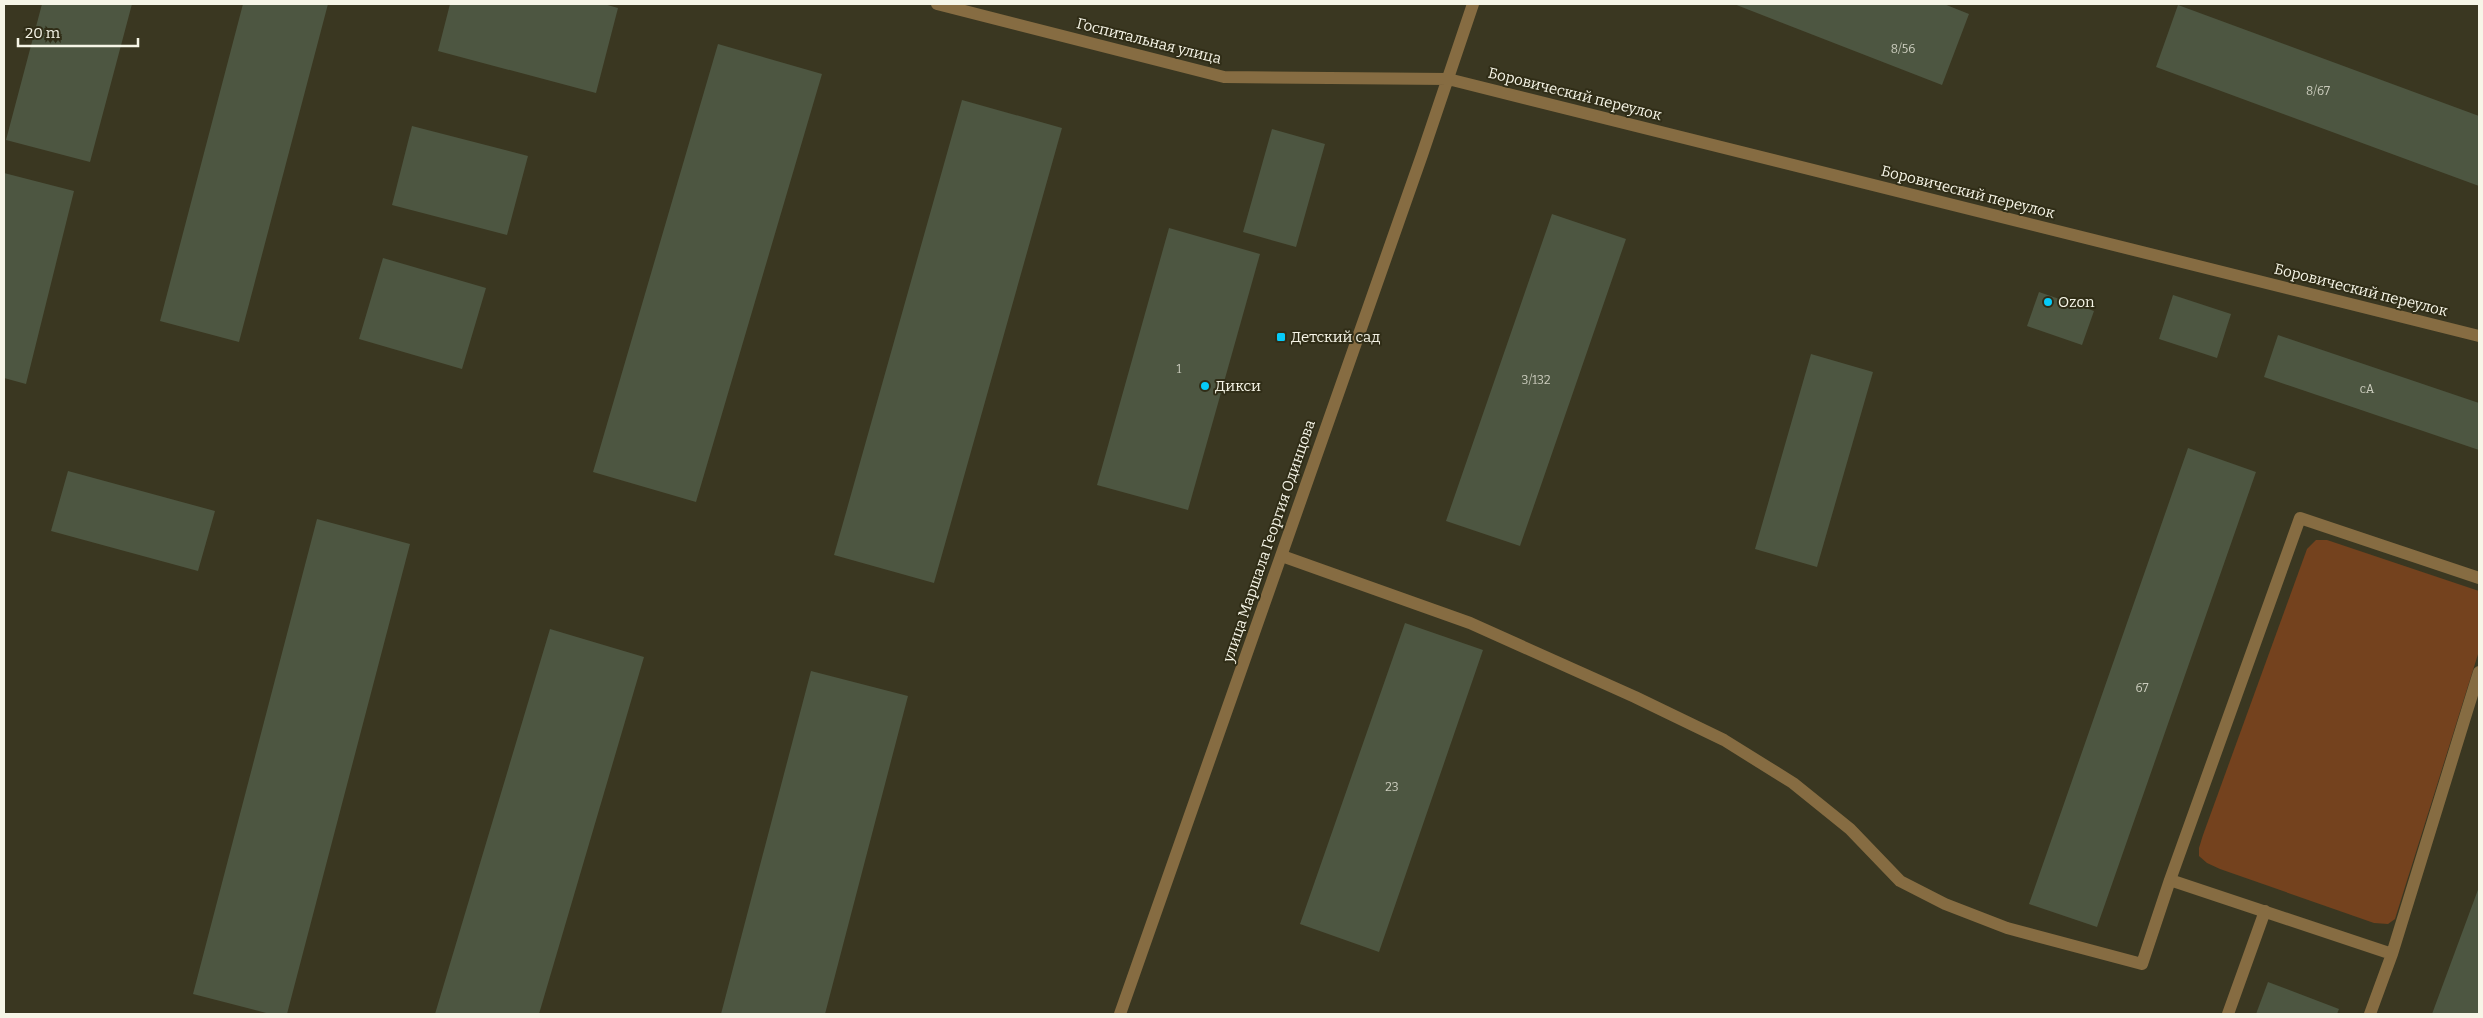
<svg xmlns="http://www.w3.org/2000/svg" width="2483" height="1018" font-family="Bitter,serif">
  <style>
    .green { fill: #74421e }
    .building { fill: #4d5641 }
    .lines { fill: none; stroke-linecap: round; stroke-linejoin: round }
    .minor { stroke: #866c42; stroke-width: 12 }
    .poi-dot { fill: #06cbf9; stroke: #302d17; stroke-width: 2 }
    .labels { text-anchor: middle; stroke-width: 4; stroke-linejoin: round; paint-order: stroke }
    .number-label { font-size: 12px; fill: #cccdbe }
    .street-label { font-size: 15px; fill: #f6f5e7; stroke: #302d17 }
    .poi-label { font-size: 15px; fill: #f6f5e7; stroke: #302d17; text-anchor: start }
  </style>
  <rect width="100%" height="100%" fill="#3a3721"/>
  <path class="green" d="M 2316,540 L 2327,540 L 2479,591 L 2479,651 L 2395,919 L 2388,924 L 2374,923 L 2220,869 L 2207,863 L 2199,856 L 2199,848 L 2203,835 L 2307,549 Z"/>
  <path class="building" d="M 42,4 L 132,4 L 90,162 L 6,140 Z
    M 243,4 L 328,4 L 239,342 L 160,321 Z
    M 450,4 L 604,4 L 618,8 L 596,93 L 438,51 Z
    M 1734,4 L 1944,4 L 1969,14 L 1942,85 Z
    M 2178,5 L 2479,116 L 2479,186 L 2156,67 Z
    M 718,44 L 822,74 L 696,502 L 593,472 Z
    M 962,100 L 1062,128 L 934,583 L 834,555 Z
    M 412,126 L 528,156 L 507,235 L 392,205 Z
    M 1272,129 L 1325,144 L 1296,247 L 1243,232 Z
    M 4,173 L 74,191 L 26,384 L 4,378 Z
    M 1552,214 L 1626,239 L 1520,546 L 1446,521 Z
    M 1169,228 L 1260,254 L 1188,510 L 1097,485 Z
    M 383,258 L 486,288 L 462,369 L 359,339 Z
    M 2039,292 L 2094,311 L 2082,345 L 2027,326 Z
    M 2173,295 L 2231,314 L 2217,358 L 2159,339 Z
    M 2278,335 L 2479,403 L 2479,450 L 2264,377 Z
    M 1811,354 L 1873,372 L 1817,567 L 1755,549 Z
    M 2188,448 L 2256,472 L 2097,927 L 2029,904 Z
    M 68,471 L 215,511 L 198,571 L 51,531 Z
    M 317,519 L 410,544 L 287,1014 L 270,1014 L 193,994 Z
    M 1405,623 L 1483,650 L 1379,952 L 1300,924 Z
    M 550,629 L 644,657 L 539,1014 L 435,1014 Z
    M 811,671 L 908,696 L 825,1014 L 721,1014 Z
    M 2479,887 L 2479,1014 L 2432,1014 Z
    M 2268,982 L 2339,1009 L 2337,1014 L 2256,1014 Z"/>
  <g class="lines">
    <path class="minor" d="M 937,4 L 1224,77 L 1448,79 L 2479,336
      M 1282,556 L 1470,623 L 1635,697 L 1724,740 L 1793,783 L 1850,829 L 1900,881 L 1945,904 L 2007,928 L 2142,964 L 2170,880 L 2300,518 L 2479,578
      M 2170,880 L 2392,954 L 2479,672
      M 1120,1014 L 1422,155 L 1473,4
      M 2228,1014 L 2265,911
      M 2370,1014 L 2392,954"/>
  </g>
  <g class="poi-dot">
    <circle cx="2048" cy="302" r="5"/>
    <rect x="1276" y="332" width="10" height="10" rx="2.5"/>
    <circle cx="1205" cy="386" r="5"/>
  </g>
  <g class="labels">
    <g class="number-label">
      <text x="1903" y="53">8/56</text>
      <text x="2318" y="95">8/67</text>
      <text x="1179" y="373">1</text>
      <text x="1536" y="384">3/132</text>
      <text x="2367" y="393">сА</text>
      <text x="2142" y="692">67</text>
      <text x="1392" y="791">23</text>
    </g>
    <g class="street-label">
      <text transform="translate(1149 41) rotate(14)" y="5">Госпитальная улица</text>
      <text transform="translate(1575 94) rotate(14)" y="5">Боровический переулок</text>
      <text transform="translate(1968 192) rotate(14)" y="5">Боровический переулок</text>
      <text transform="translate(2361 290) rotate(14)" y="5">Боровический переулок</text>
      <text transform="translate(1269 541) rotate(-71)" y="5">улица Маршала Георгия Одинцова</text>
    </g>
    <g class="poi-label">
      <text x="2058" y="307">Ozon</text>
      <text x="1291" y="342">Детский сад</text>
      <text x="1215" y="391">Дикси</text>
    </g>
  </g>
  <rect width="2483" height="1018" fill="none" stroke="#f6f5e7" stroke-width="10"/>
  <path d="M18 38v8h120v-8" fill="none" stroke="#f6f5e7" stroke-width="2.5"/>
  <text x="25" y="38" font-size="15" fill="#f6f5e7" stroke="#302d17" stroke-width="4" paint-order="stroke">20 m</text>
</svg>
